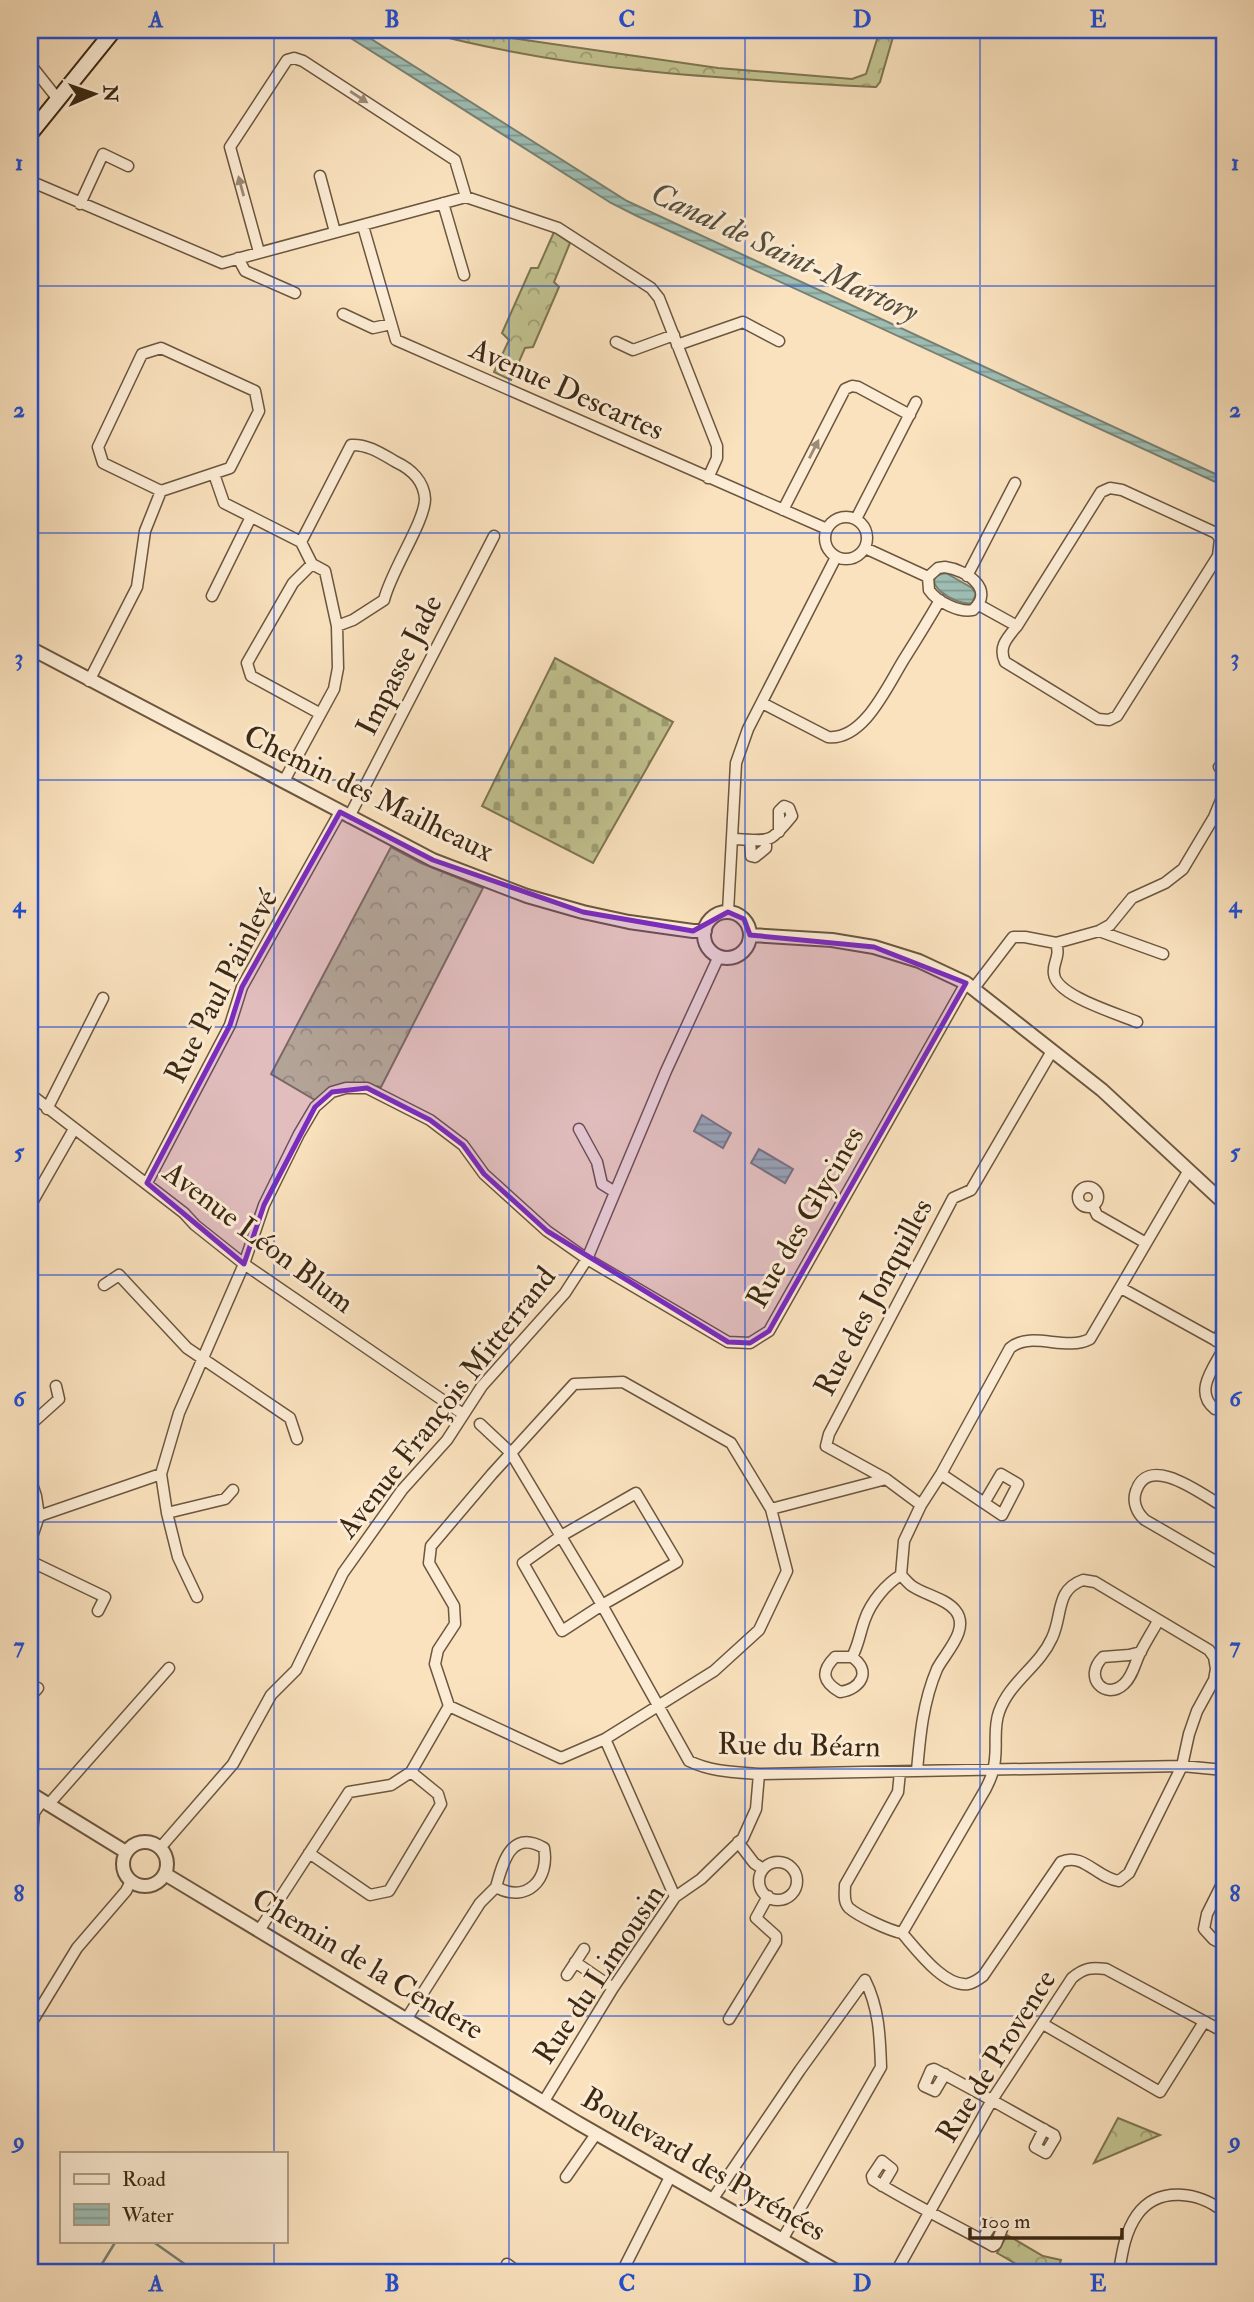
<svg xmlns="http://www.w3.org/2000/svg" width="1254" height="2302" font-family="'IM FELL Double Pica',serif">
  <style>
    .forest { fill: url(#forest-crowns); stroke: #7e7551; stroke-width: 2 }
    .cemetery { fill: url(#cemetery-stones); stroke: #7e7551; stroke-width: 2 }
    .water { fill: url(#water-rules); stroke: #778173; stroke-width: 2 }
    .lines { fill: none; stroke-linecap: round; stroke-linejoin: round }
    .stream { stroke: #778173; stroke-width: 2.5 }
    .minor-casing { stroke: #6c563e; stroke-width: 13 }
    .tertiary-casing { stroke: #6c563e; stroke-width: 16 }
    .secondary-casing { stroke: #3c2813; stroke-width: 18 }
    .minor { stroke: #fcecd5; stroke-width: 10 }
    .tertiary { stroke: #fcecd5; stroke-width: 12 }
    .secondary { stroke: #fcecd5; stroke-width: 14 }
    .oneway { fill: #9c8a74 }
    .marked { fill: #7b2cbf; fill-opacity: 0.2; stroke: #7b2cbf; stroke-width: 5; stroke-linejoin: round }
    .grid { fill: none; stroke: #1d4ed8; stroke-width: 2; stroke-opacity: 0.55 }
    .labels { text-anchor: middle; stroke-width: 6; stroke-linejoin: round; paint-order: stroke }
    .street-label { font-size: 30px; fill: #3c2813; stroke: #fcecd5 }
    .water-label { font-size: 32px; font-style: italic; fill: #544d3b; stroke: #fcecd5 }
    .neatline { fill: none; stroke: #1d4ed8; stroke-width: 2.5 }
    .grid-label { font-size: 23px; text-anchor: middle; font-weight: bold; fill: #1d4ed8 }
  </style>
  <defs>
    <pattern id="forest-crowns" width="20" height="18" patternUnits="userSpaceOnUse" patternTransform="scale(1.75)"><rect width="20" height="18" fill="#c1c28f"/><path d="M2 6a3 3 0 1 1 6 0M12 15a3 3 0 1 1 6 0" fill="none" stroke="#9e9e74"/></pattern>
    <pattern id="cemetery-stones" width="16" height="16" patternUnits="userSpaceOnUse" patternTransform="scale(1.75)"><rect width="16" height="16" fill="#c1c28f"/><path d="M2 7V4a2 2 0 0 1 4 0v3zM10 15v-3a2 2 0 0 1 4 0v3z" fill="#9e9e74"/></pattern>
    <pattern id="water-rules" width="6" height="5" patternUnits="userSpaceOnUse" patternTransform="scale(1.75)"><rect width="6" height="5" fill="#9ebdb3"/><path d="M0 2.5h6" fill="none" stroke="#829a90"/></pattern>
  </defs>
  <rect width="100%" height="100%" fill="#fae2be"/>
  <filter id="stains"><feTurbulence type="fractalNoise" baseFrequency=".00286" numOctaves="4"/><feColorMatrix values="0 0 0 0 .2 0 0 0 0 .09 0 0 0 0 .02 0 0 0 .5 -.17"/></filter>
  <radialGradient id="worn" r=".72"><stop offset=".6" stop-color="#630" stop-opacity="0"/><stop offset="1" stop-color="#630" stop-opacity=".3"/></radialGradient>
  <path class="forest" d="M 418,30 L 457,30 L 718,68 L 852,79 L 866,74 L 880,30 L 895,30 L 880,82 L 876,87 C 722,79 566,71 418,30 Z
    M 554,232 L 570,243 L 554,282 L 559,287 L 533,347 L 525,348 L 511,380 L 494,372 L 509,340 L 502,333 L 531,268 L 538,268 Z
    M 391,847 L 421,863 L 483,888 L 381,1087 C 356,1082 334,1081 315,1100 L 271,1074 Z
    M 1118,2118 L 1160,2135 L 1094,2163 Z
    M 1007,2235 L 1043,2256 L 1061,2260 L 1057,2272 L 1021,2272 L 1023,2268 L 997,2253 Z"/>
  <path class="cemetery" d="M 555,658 L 673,722 L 593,863 L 482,806 Z"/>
  <path class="water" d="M 338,30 L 357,30 L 627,201 L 1224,478 L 1224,486 L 637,216 L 611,203 Z
    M 946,573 L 972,588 L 976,594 L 972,603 C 955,607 914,578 946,573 Z
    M 702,1115 L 731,1133 L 723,1148 L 694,1131 Z
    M 759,1149 L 793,1169 L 785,1183 L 751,1163 Z"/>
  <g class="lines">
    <path class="stream" d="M 152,2241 L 196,2272
      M 97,2272 L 116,2241"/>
    <g class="minor-casing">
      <path id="minor" d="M 30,64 L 57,98
        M 320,176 L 335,232
        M 30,181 L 222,263 L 466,197 L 558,228 L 651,288 L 659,298 L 717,446 L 717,458 L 708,478
        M 443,203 L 464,275
        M 80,204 L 103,154 L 128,166
        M 363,226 L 396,340 L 827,529
        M 259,252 L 230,147 L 287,60 L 294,58 L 303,61 L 455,160 L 466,197
        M 238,258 L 245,271 L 295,293
        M 343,314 L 373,328 L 391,324
        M 616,342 L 633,350 L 674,335
        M 677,345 L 743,322 L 779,341
        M 214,474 L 224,503 L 301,542 L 312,564 L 325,571 L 337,626
        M 783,510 L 845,389 L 852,386 L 858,387 L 910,415
        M825 538a21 21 0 1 1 42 0a21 21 0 1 1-42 0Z
        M 856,519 L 916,402
        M 865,548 L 928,577
        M 312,564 L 293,583 L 247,663 L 251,676 L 319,713
        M 945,567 C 966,570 996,589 973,610 C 960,613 937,602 929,590 L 928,577 L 938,568 Z
        M 967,576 L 1015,483
        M 212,596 L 251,517
        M 979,605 L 1017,626 C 1007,638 998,647 1005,662 L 1098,719 L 1109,720 L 1117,716 L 1218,556 L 1220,539 L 1216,533 L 1122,490 L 1110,488 L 1101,492 L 1017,626
        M 89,681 L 137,587 L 145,531 L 161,491 L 230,468 L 259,411 L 255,391 L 161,348 L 142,354 L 98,447 L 103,463 L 161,491
        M 762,703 L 828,737 C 865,741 889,682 906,656 C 918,637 929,619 940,600
        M 1219,767 L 1224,772
        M 284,781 L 334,689 L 338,668 L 337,626 L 353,620 L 384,600 C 391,571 425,521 425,499 C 424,481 411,469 396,462 C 382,454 368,444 351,445 L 301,542
        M 349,817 L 494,536
        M 732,839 C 770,840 768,846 792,816 L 789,808 L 784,806 L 779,811 L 779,832
        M 750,840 L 751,856 L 755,857 L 766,848 L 766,840
        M 728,912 L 736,763 L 748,729 L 836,557
        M 1099,931 L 1163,954
        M 1056,943 C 1061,957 1052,963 1054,974 C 1056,996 1119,1014 1137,1022
        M 974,988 L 1013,937 L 1025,937 L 1056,943 L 1099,931 L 1110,925 L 1132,898 L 1165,883 L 1183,869 L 1214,817 L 1224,793
        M 30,1094 L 184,1213 L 195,1225 L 244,1264 L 463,1414
        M 47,1109 L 103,998
        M 579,1129 L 597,1162 L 602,1184 L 615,1192
        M 147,1183 L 230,1025 L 242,987 L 340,812
        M1078 1197a10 10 0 1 1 20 0a10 10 0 1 1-20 0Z
        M 30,1206 L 74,1129
        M 1093,1206 L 1097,1215 L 1146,1243
        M 104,1285 L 119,1275 L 187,1348 L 290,1418 L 297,1439
        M 1121,1288 L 1224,1345
        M 1216,1341 L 1224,1328
        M 623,1382 L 731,1443 L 771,1509 L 787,1571 L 759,1630 L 714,1671 L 605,1739 L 561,1758 L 449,1706 L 435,1664 L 438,1650 L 455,1624 L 454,1606 L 429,1563 L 431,1546 L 492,1474 L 574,1384 Z
        M 1215,1409 C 1193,1392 1214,1367 1224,1348
        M 480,1424 L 511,1453 L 602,1605 L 689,1761 C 712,1772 733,1772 759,1774 L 1182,1766 L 1224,1770
        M 30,1425 L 59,1399 L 56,1386
        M 161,1474 L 167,1513 L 178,1557 L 197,1597
        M 941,1474 L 1002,1515 L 1018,1484 L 1001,1474 L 984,1503
        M 30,1478 L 36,1496 L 39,1516
        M 886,1479 L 826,1446 L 829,1434 L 953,1198 L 971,1190 L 1052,1051
        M 636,1493 L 677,1562 L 602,1605 L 562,1631 L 523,1563 L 561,1536 Z
        M 1224,1507 C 1204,1496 1149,1452 1136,1491 C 1132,1502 1137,1513 1145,1520 L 1224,1566
        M 771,1509 L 886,1479 L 921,1505 L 941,1474 L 1010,1348 C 1032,1330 1065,1352 1090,1339 L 1189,1170
        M 167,1513 L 225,1499 L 233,1490
        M 30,1543 L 39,1516 L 161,1474 L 179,1413 L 244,1264 L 264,1205 L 299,1134 L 315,1107 L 332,1092 L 346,1088 L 367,1088 L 430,1120 L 463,1145 L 484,1174 L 547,1231 L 587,1259 L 728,1342 L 750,1343 L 769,1331 L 966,983
        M 30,1561 L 105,1597 L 98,1611
        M 1083,1580 L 1095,1582 L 1209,1650 L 1214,1657 L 1216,1669 L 1214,1680 L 1197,1711 L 1189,1734 L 1182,1766 L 1129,1873 L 1119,1881 C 1097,1878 1083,1852 1061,1862 L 983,1976 C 979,1979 974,1983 968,1984 C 944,1987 917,1950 902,1933 L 985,1790 C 988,1784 992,1777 993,1770 C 999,1751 992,1731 999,1712 C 1010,1681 1039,1667 1052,1638 C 1063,1615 1055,1590 1083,1580 Z
        M 1141,1652 L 1129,1655 L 1103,1657 C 1082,1678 1106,1701 1124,1684 C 1132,1677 1135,1664 1139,1655 C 1145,1643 1152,1632 1158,1621
        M 852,1657 C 872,1671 861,1689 840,1692 C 823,1682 820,1672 835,1657 L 852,1657 C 859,1644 860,1632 865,1619 C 871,1602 886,1584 901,1575
        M 30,1697 L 38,1688
        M 605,1739 L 675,1897
        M 917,1771 C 920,1735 923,1702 937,1669 C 945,1653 971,1629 955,1610 C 945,1598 925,1595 912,1586 C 908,1583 904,1578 901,1575 L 904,1541 L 921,1505
        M 900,1772 L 898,1792 L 845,1885 C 845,1893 843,1902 849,1908 C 858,1916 890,1931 902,1933
        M 48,1805 L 169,1668
        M 738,1842 L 754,1863 L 763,1869
        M 160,1848 L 233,1764 L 271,1695 L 296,1670 L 343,1573 L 402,1490 L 447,1440 L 482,1386 L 565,1293 L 587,1259 L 666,1071 L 719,956
        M 30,1851 L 34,1813 L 42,1801
        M 309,1853 L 370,1895 L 389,1891 L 441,1804 L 438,1794 L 411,1772
        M759 1881a19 19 0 1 1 38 0a19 19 0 1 1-38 0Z
        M 1224,1880 L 1207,1914 L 1204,1929 L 1213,1939 L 1224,1945
        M 260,1929 L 349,1792 L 391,1785 L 411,1772 L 449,1706
        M 575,1962 L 613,1988
        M 567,1975 L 584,1949
        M 407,2018 L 480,1903 L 496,1887 C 527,1904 550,1879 544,1848 C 511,1829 503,1862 496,1887
        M 729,2019 L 776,1942 L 776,1936 L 756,1918 L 768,1896
        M 1043,2024 L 1160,2092 L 1204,2022
        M 30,2025 L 77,1948 L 126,1891 L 131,1881
        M 945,2074 L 935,2091 L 924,2086 L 931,2070 L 934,2069 C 975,2090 1014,2113 1054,2135 L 1055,2138 L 1046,2153 L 1035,2147 L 1044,2129
        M 544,2101 L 613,1988 L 675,1897 L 701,1879 L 743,1838 L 756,1809 L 759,1774
        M 566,2177 L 596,2134
        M 882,2186 L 892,2169 L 882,2161 L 872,2176 L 873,2180 C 912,2204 953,2224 993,2246 L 996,2244 L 1002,2229 L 992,2224 L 982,2240
        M 712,2200 L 800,2070 L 865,1980 C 879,2008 880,2036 881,2067 L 782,2240
        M 507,2264 L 518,2272
        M 622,2272 L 670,2177
        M 896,2272 L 992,2100 L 1072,1978 C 1084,1968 1091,1967 1106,1969 L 1224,2032
        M 1119,2272 C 1122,2253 1125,2232 1137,2215 C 1158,2185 1200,2192 1224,2212"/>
    </g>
    <g class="tertiary-casing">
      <path id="tertiary" d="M 30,648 L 433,860 L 527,896 L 583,912 L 629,922 L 693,931 L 705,931
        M704 935a23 23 0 1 1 46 0a23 23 0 1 1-46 0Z
        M 750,935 L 832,940 L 874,947 L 919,961 L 966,983 L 1102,1090 L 1224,1203
        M 30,1793 L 126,1852
        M123 1864a22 22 0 1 1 44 0a22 22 0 1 1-44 0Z
        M 165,1874 L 578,2123 L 838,2272"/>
    </g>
    <g class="secondary-casing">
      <path id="secondary" d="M 30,134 L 114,30"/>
    </g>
    <use href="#minor" class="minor"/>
    <use href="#tertiary" class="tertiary"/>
    <use href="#secondary" class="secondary"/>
  </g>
  <defs><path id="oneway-solid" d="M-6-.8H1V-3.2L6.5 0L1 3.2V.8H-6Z" transform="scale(1.75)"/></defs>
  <g class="oneway">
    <use href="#oneway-solid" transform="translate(359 97) rotate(33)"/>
    <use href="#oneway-solid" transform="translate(241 186) rotate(-105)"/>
    <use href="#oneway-solid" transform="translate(814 449) rotate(-63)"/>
  </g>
  <path class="marked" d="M 340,812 L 433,860 L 583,912 L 693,931 L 728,912 L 744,919 L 750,935 L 874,947 L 966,983 L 769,1331 L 750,1343 L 728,1342 L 547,1231 L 484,1174 L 463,1145 L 430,1120 L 367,1088 L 332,1092 L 315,1107 L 264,1205 L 244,1264 L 147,1183 L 230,1025 L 242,987 Z"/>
  <path class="grid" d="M 274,30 L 274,2153M 509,30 L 509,2272M 745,30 L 745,2272M 980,30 L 980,2272M 30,286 L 1224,286M 30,533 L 1224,533M 30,780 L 1224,780M 30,1027 L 1224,1027M 30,1275 L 1224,1275M 30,1522 L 1224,1522M 30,1769 L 1224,1769M 30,2016 L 1224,2016M 274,2241 L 274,2272"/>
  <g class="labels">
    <g class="street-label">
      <text transform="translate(567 389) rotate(24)" y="10">Avenue Descartes</text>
      <text transform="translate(399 665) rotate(-63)" y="10">Impasse Jade</text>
      <text transform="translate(369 793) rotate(26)" y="10">Chemin des Mailheaux</text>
      <text transform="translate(221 986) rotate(-63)" y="10">Rue Paul Painlevé</text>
      <text transform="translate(805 1217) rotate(-60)" y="10">Rue des Glycines</text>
      <text transform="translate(259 1237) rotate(37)" y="10">Avenue Léon Blum</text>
      <text transform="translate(873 1297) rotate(-62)" y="10">Rue des Jonquilles</text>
      <text transform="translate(446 1402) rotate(-52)" y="10">Avenue François Mitterrand</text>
      <text transform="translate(799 1745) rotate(1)" y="10">Rue du Béarn</text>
      <text transform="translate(368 1964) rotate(31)" y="10">Chemin de la Cendere</text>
      <text transform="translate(599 1974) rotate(-56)" y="10">Rue du Limousin</text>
      <text transform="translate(996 2056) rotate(-58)" y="10">Rue de Provence</text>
      <text transform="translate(704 2164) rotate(30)" y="10">Boulevard des Pyrénées</text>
    </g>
    <g class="water-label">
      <text transform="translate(785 252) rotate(25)" y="11">Canal de Saint-Martory</text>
    </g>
  </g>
  <rect width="1254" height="2302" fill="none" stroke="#fae2be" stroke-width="77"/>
  <rect x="60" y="2152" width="228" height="91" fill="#fcecd5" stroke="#af9e87" stroke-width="2"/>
  <rect x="74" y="2174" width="35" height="10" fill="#fcecd5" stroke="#af9e87" stroke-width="2"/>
  <text x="122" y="2186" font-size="21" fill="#3c2813">Road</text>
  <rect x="74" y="2204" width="35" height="21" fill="url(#water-rules)" stroke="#af9e87" stroke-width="2"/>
  <text x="122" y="2222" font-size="21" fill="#3c2813">Water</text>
  <g transform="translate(94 94) rotate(88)" stroke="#fcecd5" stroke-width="5" paint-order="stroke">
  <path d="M0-5L12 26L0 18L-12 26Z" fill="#3c2813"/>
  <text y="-10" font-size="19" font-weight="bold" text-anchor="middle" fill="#3c2813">N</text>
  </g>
  <path d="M970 2228v10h152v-10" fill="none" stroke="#3c2813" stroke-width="3.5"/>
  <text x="981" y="2228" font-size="21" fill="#3c2813" stroke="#fcecd5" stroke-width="5" paint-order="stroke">100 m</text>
  <rect x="38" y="38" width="1178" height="2226" class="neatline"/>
  <g class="grid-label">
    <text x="156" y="27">A</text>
    <text x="392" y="27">B</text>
    <text x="627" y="27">C</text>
    <text x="862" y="27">D</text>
    <text x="1098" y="27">E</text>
    <text x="19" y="170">1</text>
    <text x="1235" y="170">1</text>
    <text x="19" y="417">2</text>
    <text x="1235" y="417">2</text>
    <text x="19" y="665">3</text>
    <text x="1235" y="665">3</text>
    <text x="19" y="912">4</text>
    <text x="1235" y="912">4</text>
    <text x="19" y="1159">5</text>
    <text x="1235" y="1159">5</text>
    <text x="19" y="1406">6</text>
    <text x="1235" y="1406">6</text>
    <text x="19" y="1653">7</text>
    <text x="1235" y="1653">7</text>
    <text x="19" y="1901">8</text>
    <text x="1235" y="1901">8</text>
    <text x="19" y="2148">9</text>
    <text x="1235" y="2148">9</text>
    <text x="156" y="2291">A</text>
    <text x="392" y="2291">B</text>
    <text x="627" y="2291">C</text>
    <text x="862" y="2291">D</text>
    <text x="1098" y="2291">E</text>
  </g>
  <rect width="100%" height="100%" filter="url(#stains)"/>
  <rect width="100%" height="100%" fill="url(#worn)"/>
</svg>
